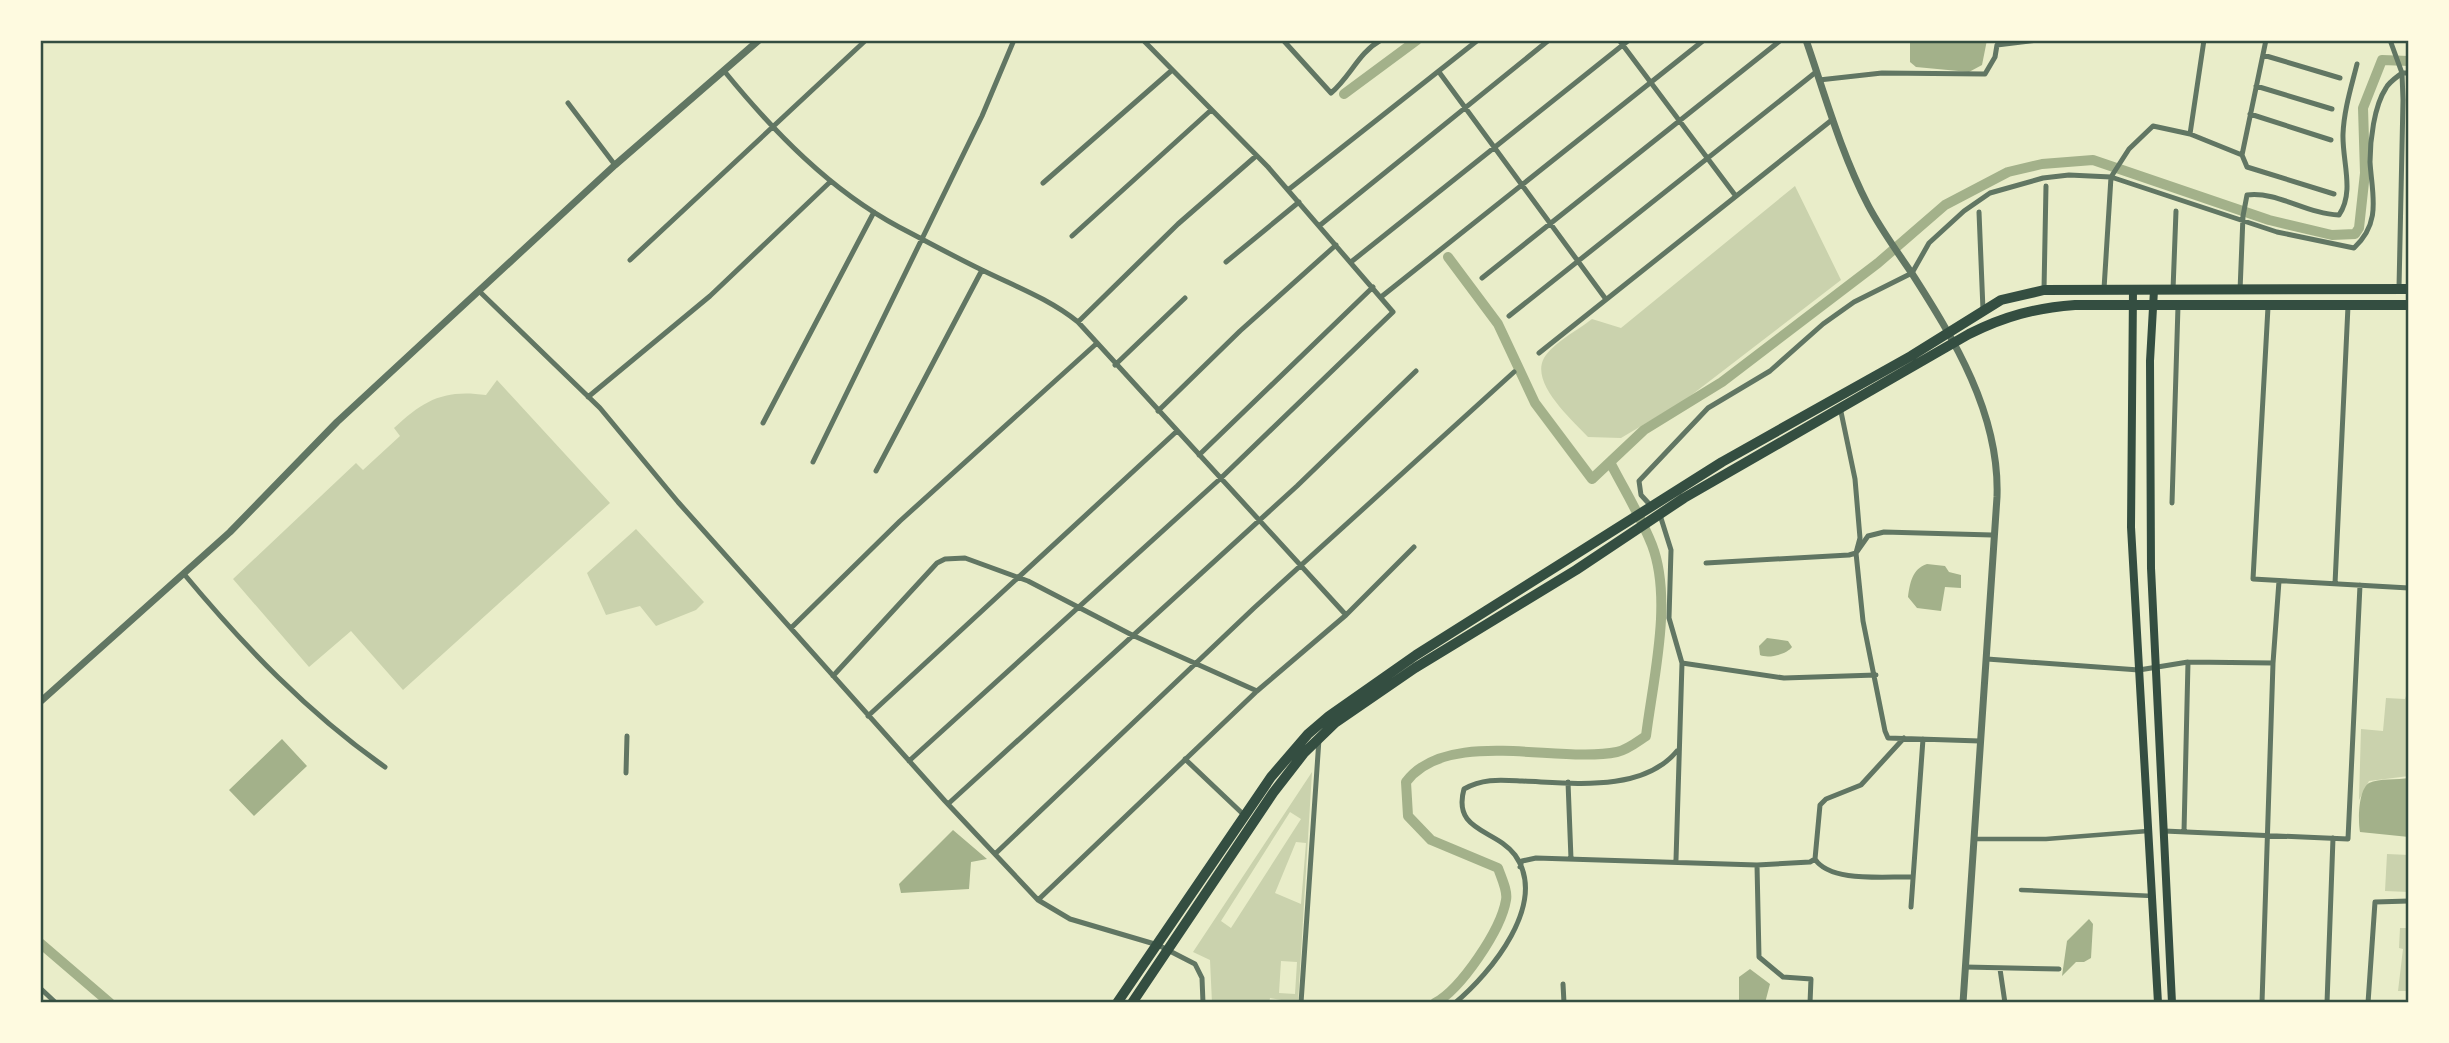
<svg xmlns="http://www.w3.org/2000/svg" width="2449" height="1043" font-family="Inter,sans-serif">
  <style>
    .green { fill: #cad2ad; fill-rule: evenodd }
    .water { fill: #a3b18a }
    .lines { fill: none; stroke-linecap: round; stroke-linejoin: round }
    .canal { stroke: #a3b18a; stroke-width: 10 }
    .pedestrian { stroke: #617663; stroke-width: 4.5 }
    .minor { stroke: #617663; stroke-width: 5 }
    .tertiary { stroke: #617663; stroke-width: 7 }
    .secondary { stroke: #344e41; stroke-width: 8 }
    .trunk { stroke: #344e41; stroke-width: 10 }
    .neatline { fill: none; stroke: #344e41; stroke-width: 2.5 }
  </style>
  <rect width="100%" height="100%" fill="#e9edc9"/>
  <path class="green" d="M 1795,186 L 1841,280 L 1685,400 L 1621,438 L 1588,437 C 1572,420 1530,383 1544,358 C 1553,343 1578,330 1592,319 L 1621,328 Z
    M 497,380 L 610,503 L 403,690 L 351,631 L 309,667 L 233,579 L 356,463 L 363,470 L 400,436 L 394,428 C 424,400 444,389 486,395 Z
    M 636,529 L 704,602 L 696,610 L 656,626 L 640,606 L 606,615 L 587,573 Z
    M 2409,687 L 2409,776 L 2369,781 L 2359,800 L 2361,729 L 2383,731 L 2386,698 L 2405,699 Z
    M 1312,772 L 1298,1003 L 1270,998 L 1269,1003 L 1212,1003 L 1210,960 L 1193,952 ZM 1290,812 L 1301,819 L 1231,928 L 1221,921 ZM 1296,842 L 1306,843 L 1301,904 L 1275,893 ZM 1281,961 L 1297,962 L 1295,994 L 1279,993 Z
    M 2387,854 L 2409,855 L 2409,892 L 2385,891 Z
    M 2400,928 L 2409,928 L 2409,991 L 2398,991 L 2403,949 L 2399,948 Z"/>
  <path class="water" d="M 1910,40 L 1987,40 L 1982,65 L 1969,72 L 1916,67 L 1910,62 Z
    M 1927,564 L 1945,566 L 1949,572 L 1961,575 L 1961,588 L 1945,587 L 1941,611 L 1917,608 L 1908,597 C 1910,583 1912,569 1927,564 Z
    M 1767,638 L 1788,641 L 1792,647 C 1787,654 1769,659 1760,655 L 1759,646 Z
    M 282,739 L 307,766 L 254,816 L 229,790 Z
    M 2409,778 L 2409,837 L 2360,832 C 2358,821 2358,790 2369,783 C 2379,778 2398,780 2409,778 Z
    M 953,830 L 987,859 L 971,862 L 969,889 L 901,893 L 899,884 Z
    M 2089,919 L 2093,924 L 2091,958 L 2084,962 L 2076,962 L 2062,976 L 2067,941 Z
    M 1750,969 L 1770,984 L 1765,1003 L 1739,1003 L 1739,977 Z"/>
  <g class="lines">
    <path class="canal" d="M 1344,94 L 1417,40
      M 1448,257 L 1498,324 L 1535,403 L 1592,479 L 1644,430 L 1722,382 L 1878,263 L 1945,205 L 2008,172 L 2042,164 L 2093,160 L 2269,220 L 2332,235 L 2355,234 L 2359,228 L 2365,173 L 2363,108 L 2382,60 L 2409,61
      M 40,943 L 110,1003
      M 1435,1003 C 1461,989 1501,930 1506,900 C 1508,891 1501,877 1498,868 L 1431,840 L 1408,816 L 1406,782 C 1447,727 1558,764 1617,752 C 1627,750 1637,742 1646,736 C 1653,679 1673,600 1652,545 C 1641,517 1625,491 1611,464"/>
    <path class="pedestrian" d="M 1974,839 L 2046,839 L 2148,831
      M 2021,890 L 2153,896"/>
    <path class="minor" d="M 1283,40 L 1331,93 C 1351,76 1358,53 1381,40
      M 1619,40 L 1735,195
      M 2390,40 L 2402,73 L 2403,100 L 2399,288
      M 2263,55 L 2340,78
      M 725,72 C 774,132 830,190 899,227 C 926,241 953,256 980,269 C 1014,286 1048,298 1078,322 L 1346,615
      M 1439,72 L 1605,298
      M 1819,80 L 1882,73 L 1985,74 L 1995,57 L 1997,45 L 2037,40
      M 2256,86 L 2332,109
      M 568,103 L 615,165
      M 2250,114 L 2331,140
      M 2190,134 L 2242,155 L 2266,40
      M 2242,155 L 2247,167 L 2334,194
      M 1043,183 L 1171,71
      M 1288,190 L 1478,40
      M 1979,212 L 1983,310
      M 1319,226 L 1549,40
      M 1072,236 L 1210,111
      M 630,260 L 866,40
      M 1226,262 L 1299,202
      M 1351,262 L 1629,40
      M 1482,278 L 1781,40
      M 2104,289 L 2111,177 L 2129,149 L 2153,126 L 2190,134 L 2204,40
      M 2044,290 L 2046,186
      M 2173,290 L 2176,211
      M 479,291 L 600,408 L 678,502 L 945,801 L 1038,900 L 1070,919 L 1158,945 L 1195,964 L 1202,978 L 1203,1003
      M 2240,291 L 2243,216 L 2247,195 C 2277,191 2307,214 2339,215 C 2355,192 2342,161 2343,134 C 2344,110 2351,88 2357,64
      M 1381,297 L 1704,40
      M 2268,307 L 2253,579 L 2409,588
      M 1509,316 L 1816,72
      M 1078,322 L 1178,224 L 1256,156
      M 1539,353 L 1833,119
      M 1115,365 L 1185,298
      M 588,397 L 710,296 L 830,182
      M 1840,407 L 1855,479 L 1860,538 L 1856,553 L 1863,621 L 1885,731 L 1888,738 L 1980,741
      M 1158,411 L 1240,331 L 1336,245
      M 763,423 L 874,212
      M 1199,455 L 1373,287
      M 813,462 L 982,116 L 1014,40
      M 876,471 L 982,270
      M 2172,503 L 2178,306
      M 1652,507 L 1641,495 L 1639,481 L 1708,408 L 1770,371 L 1823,324 L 1854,302 L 1912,273 L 1929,243 L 1964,211 L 1990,193 L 2043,178 L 2069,175 L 2111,177 L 2277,232 L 2354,248 C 2382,222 2372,195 2370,162 C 2370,141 2374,106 2386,88 C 2389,82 2397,77 2402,73 L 2409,73
      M 1660,515 L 1671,550 L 1669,618 L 1682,663 L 1676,860
      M 1706,563 L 1849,555 L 1856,553 L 1868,536 L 1884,532 L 1992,535
      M 184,574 C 244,646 308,713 385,767
      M 2335,584 L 2348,306
      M 791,628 L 900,521 L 1096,344
      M 1987,659 L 2139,670 L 2188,662 L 2273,663 L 2279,581
      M 1682,663 L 1784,678 L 1876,675
      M 833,676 L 937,563 L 945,559 L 965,558 L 1028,581 L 1132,635 L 1257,691
      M 868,716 L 1177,431
      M 1904,738 L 1861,785 L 1826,799 L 1820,805 L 1815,859 C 1830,883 1886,876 1913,877
      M 1185,759 L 1244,815
      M 909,761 L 1221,478 L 1393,312 L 1268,167 L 1143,40
      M 626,773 L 627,736
      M 1568,782 L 1571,859
      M 948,804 L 1297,486 L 1416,371
      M 2164,831 L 2348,839 L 2360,585
      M 2184,832 L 2188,662
      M 995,854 L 1254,608 L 1514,372
      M 1757,865 L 1759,957 L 1783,977 L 1811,979 L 1810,1003
      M 1520,867 L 1522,861 L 1536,858 L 1757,865 L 1810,862 L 1815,859
      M 1038,900 L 1257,691 L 1346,615 L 1414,547
      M 1911,907 L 1923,739
      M 1965,967 L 2059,969
      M 2000,969 L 2005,1003
      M 1563,984 L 1564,1003
      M 40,988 L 56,1003
      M 1301,1003 L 1319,739
      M 1455,1003 C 1491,973 1549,903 1515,855 C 1496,829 1452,832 1464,789 C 1483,778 1501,780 1522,781 C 1572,783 1642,793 1677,751
      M 2262,1003 L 2273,663
      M 2327,1003 L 2333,838
      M 2368,1003 L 2375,902 L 2409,901"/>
    <path class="tertiary" d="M 1806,40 C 1825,95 1841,153 1868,205 C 1880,228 1896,250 1911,272 C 1954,339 2000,414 1997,497 L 1963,1003
      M 40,702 L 230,532 L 337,422 L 615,165 L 759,40"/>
    <path class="secondary" d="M 2133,289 L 2131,527 L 2158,1003
      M 2154,290 L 2150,361 L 2151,568 L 2172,1003"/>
    <path class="trunk" d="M 1117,1003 L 1271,777 L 1308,734 L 1329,716 L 1416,655 L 1722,462 L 1911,356 L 2001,300 L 2044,290 L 2409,289
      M 1132,1003 L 1273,793 L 1304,753 L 1335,723 L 1415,668 L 1576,570 L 1684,498 L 1969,334 C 2005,316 2035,308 2075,305 L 2409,305"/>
  </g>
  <rect width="2449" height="1043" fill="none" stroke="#fefae0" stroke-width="84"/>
  <rect x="42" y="42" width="2365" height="959" class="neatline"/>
</svg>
